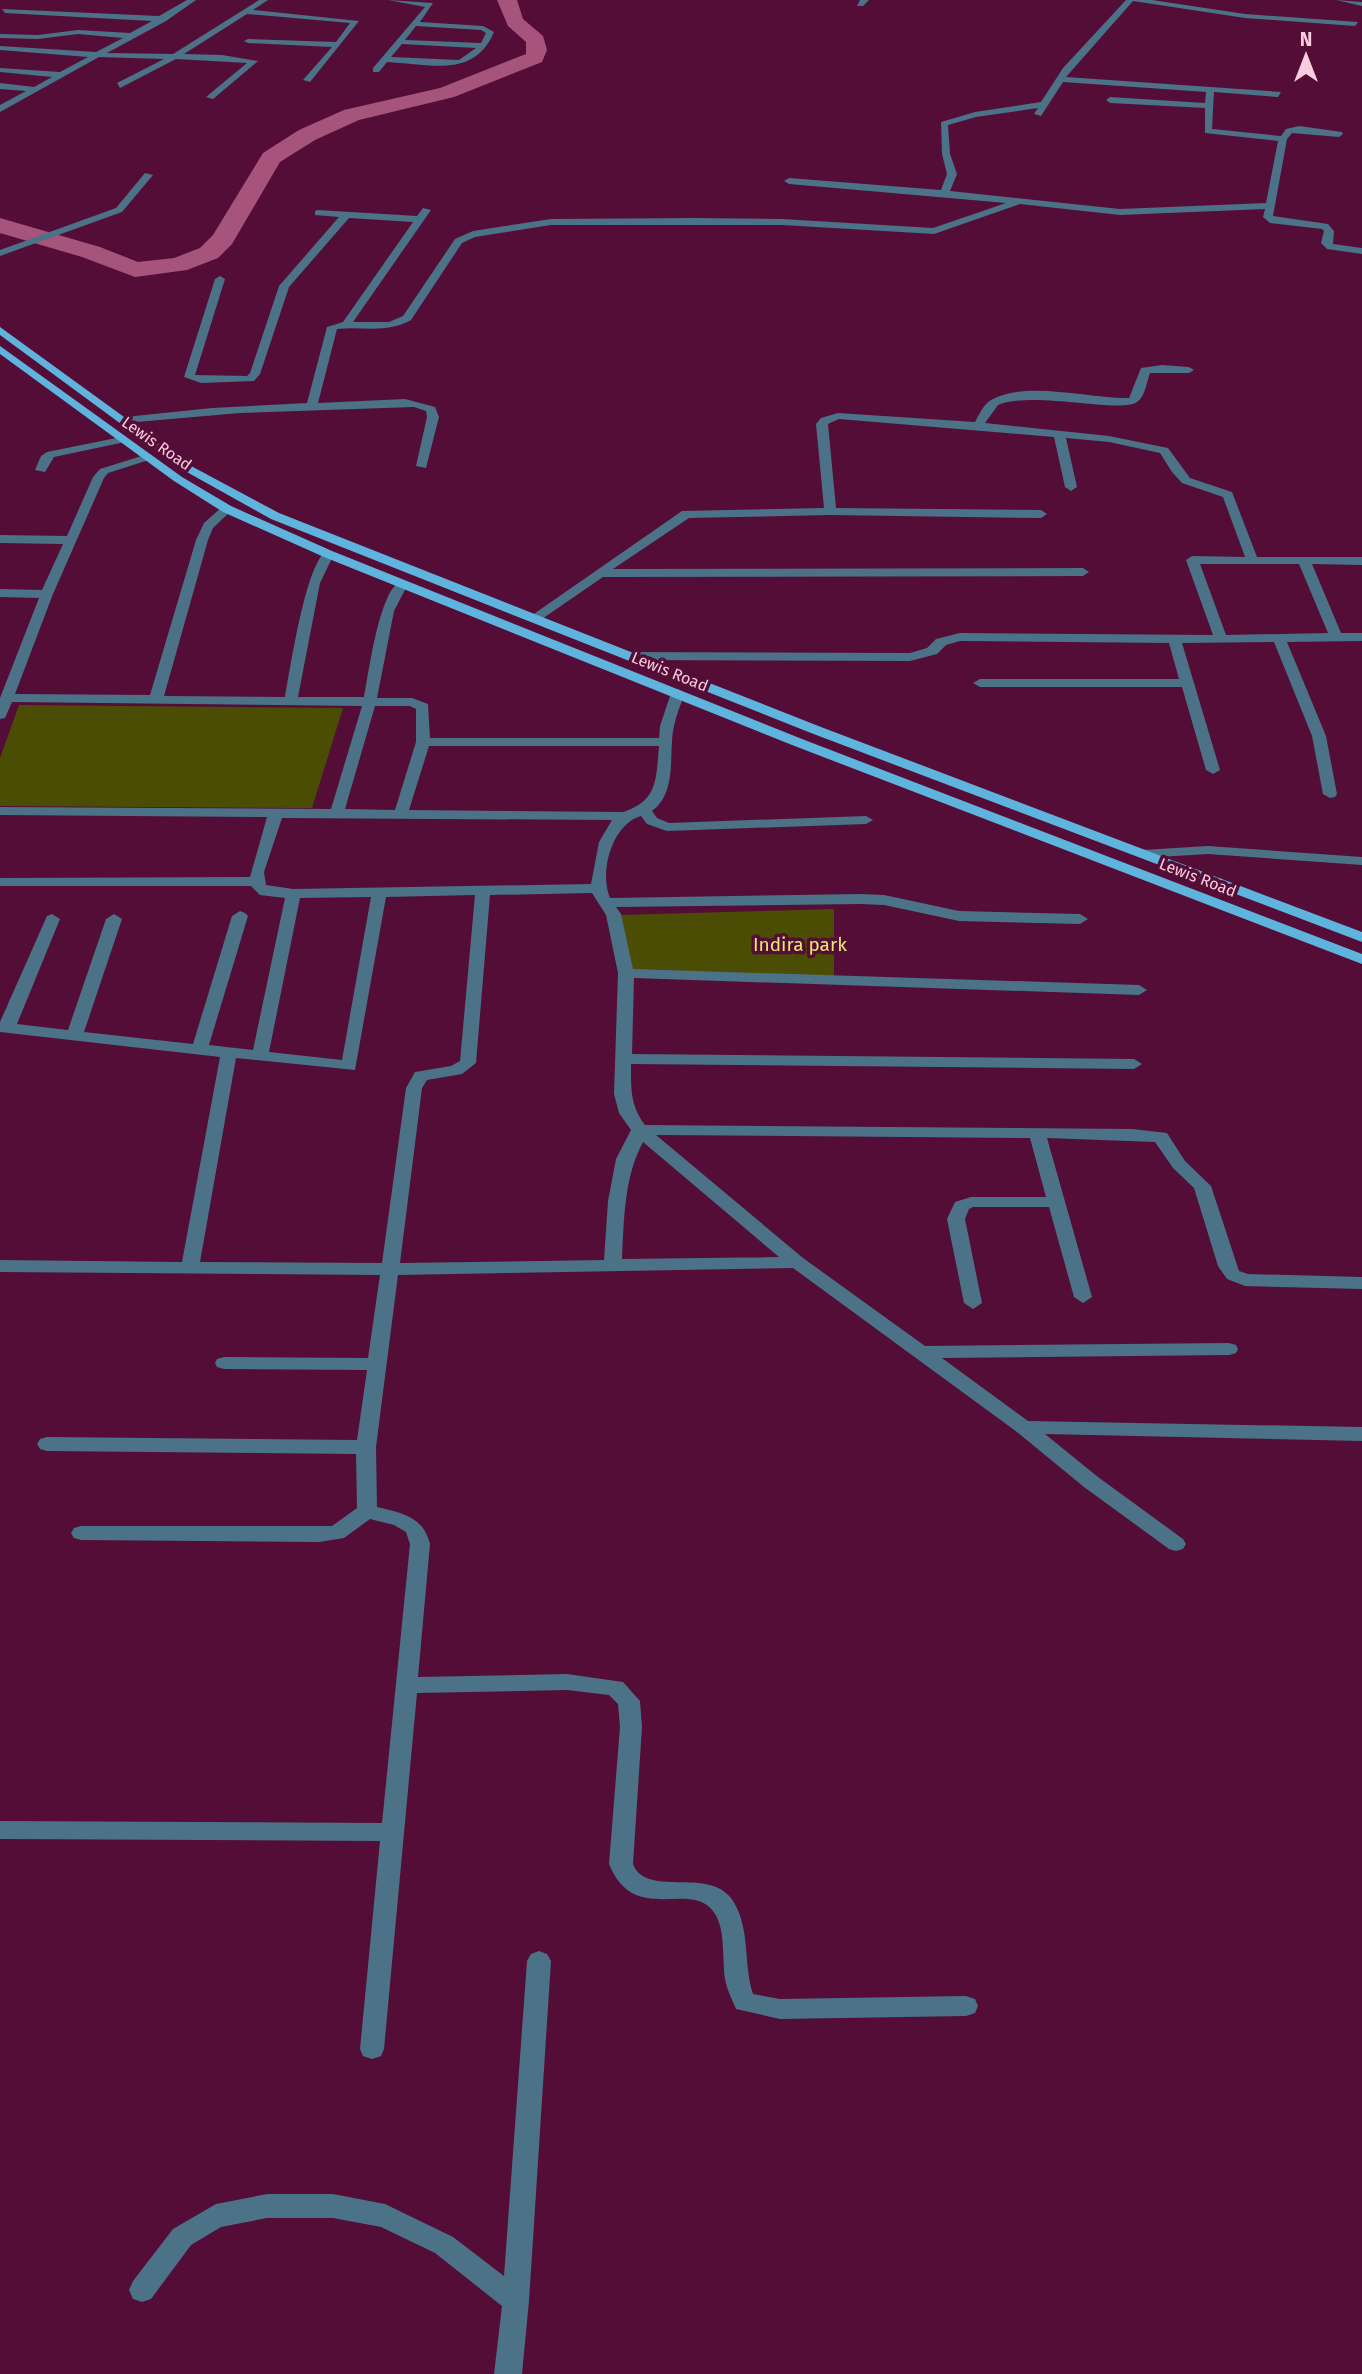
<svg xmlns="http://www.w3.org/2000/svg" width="1362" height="2374" font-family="'Fira Sans',sans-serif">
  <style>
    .green { fill: #4c4d05 }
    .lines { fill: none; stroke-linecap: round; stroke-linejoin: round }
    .river { fill: #a7547d; fill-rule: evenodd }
    .minor { fill: #4b7286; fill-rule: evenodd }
    .major { fill: #5eb4dc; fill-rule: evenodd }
    .labels { text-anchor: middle; stroke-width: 7; stroke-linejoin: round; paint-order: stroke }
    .far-street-label { font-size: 16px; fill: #f9cde0; stroke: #540d36 }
    .park-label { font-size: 19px; fill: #e7eb6c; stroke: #540d36 }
  </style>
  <rect width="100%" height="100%" fill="#540d36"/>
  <path class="green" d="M 19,705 L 343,708 L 312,808 L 0,806 L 0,758 Z
    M 834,909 L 834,978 L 634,975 L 620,915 Z"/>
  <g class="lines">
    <path class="river" d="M 497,0 L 517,0 L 523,19 L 543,36 L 547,50 L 542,62 L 454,97 L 359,120 L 315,140 L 280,162 L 232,244 L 218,258 L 187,270 L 135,277 L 82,257 L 0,233 L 0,218 L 100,247 L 138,262 L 174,258 L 200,248 L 213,235 L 263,153 L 299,130 L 344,110 L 440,88 L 526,54 L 526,42 L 508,26 Z"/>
    <path class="minor" d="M 187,0 L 196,0 L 166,21 L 107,53 L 173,54 L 259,0 L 268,0 L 253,10 L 359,21 L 310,82 L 303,80 L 332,47 L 248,43 L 244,41 L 248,39 L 336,42 L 350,23 L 247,14 L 184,54 L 222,55 L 258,61 L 213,99 L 206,97 L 247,63 L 176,59 L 120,88 L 117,83 L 164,59 L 99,57 L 0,112 L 0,105 L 26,91 L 0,89 L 0,83 L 34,87 L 52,77 L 0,72 L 0,68 L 60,72 L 88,57 L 0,50 L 0,46 L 96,52 L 123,38 L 78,34 L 38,39 L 0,38 L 0,34 L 38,35 L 78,30 L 130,33 L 152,21 L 5,13 L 2,9 L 159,16 Z
      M 388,0 L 433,3 L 420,22 L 483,26 L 494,32 C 474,79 430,64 387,62 L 379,72 L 373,72 L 373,68 L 425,7 ZM 416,26 L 481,30 L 486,33 L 481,43 L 405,40 ZM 402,44 L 476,48 L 459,60 L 391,57 Z
      M 860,0 L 869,0 L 863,6 L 857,6 Z
      M 1126,0 L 1152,0 L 1245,14 L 1358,22 L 1355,26 L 1245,18 L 1133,1 L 1066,77 L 1281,92 L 1278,97 L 1214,92 L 1212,129 L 1281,136 L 1286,129 L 1299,126 L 1342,132 L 1343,134 L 1339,137 L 1292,133 L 1287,139 L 1273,216 L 1328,224 L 1334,231 L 1333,244 L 1362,248 L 1362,254 L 1327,249 L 1321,243 L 1324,231 L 1322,229 L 1270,223 L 1263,217 L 1265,209 L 1120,215 L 1020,204 L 934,234 L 782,225 L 551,225 L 475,237 L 462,243 L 411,320 C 386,334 363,326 337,329 L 318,403 L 405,399 L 435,407 L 439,417 L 426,468 L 416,466 L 427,417 L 426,411 L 414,407 L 240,413 L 125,423 L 119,420 L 125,417 L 212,408 L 307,403 L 327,327 L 343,322 L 413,222 L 349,218 L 289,287 L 260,374 L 254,381 L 201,383 L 184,377 L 215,279 L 220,276 L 225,279 L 195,375 L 247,376 L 250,373 L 279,286 L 339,217 L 315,215 L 315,211 L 318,210 L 417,216 L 423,208 L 431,210 L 353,322 L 389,322 L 403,316 L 455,239 L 473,231 L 551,219 L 694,218 L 782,219 L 933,228 L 1006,203 L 789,184 L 784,181 L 789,178 L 941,190 L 947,174 L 942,154 L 941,122 L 975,112 L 1041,102 L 1063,68 ZM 1063,82 L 1206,92 L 1205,103 L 1110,97 L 1106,100 L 1110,103 L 1205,108 L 1205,133 L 1278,141 L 1266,203 L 1120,209 L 950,191 L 957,174 L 950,154 L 948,125 L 976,117 L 1038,108 L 1034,114 L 1041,116 Z
      M 1336,0 L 1362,2 L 1362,6 Z
      M 145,173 L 153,175 L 122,212 L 0,256 L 0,250 L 116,208 Z
      M 1162,365 L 1189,367 L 1194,370 L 1189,373 L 1150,373 C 1147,381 1145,397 1137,402 C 1119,414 1035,390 998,405 L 985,423 L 1109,436 L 1168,448 L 1190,478 L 1232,492 L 1257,557 L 1362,557 L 1362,565 L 1312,564 L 1341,633 L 1362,633 L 1362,641 L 1287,642 L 1326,736 L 1337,794 L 1335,797 L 1330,798 L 1323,794 L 1312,736 L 1274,642 L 1182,643 L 1220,770 L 1213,774 L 1206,770 L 1182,687 L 980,687 L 973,683 L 980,679 L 1179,679 L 1169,643 L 960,641 L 946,645 L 937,654 L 910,661 L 627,660 L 620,656 L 627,652 L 910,653 L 927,648 L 936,639 L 960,633 L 1213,635 L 1186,560 L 1192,556 L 1245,557 L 1223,497 L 1182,483 L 1172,472 L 1160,453 L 1109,442 L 1066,438 L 1077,487 L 1071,491 L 1065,487 L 1054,437 L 839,419 L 828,424 L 836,508 L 1041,510 L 1047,514 L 1041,518 L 830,515 L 689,518 L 613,569 L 1083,568 L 1089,572 L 1083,576 L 603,577 L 539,621 L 529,621 L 528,618 L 682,511 L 824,508 L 816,424 L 821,418 L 838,413 L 975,422 C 979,415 983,405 991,400 C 1027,380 1089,399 1129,398 L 1141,368 ZM 1200,564 L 1299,564 L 1328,633 L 1226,635 Z
      M 121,437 L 125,438 L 125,442 L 54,457 L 45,472 L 35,470 L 41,456 L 47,452 Z
      M 148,454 L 152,455 L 152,459 L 108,473 L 104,478 L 53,594 L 15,694 L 150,695 L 196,540 L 204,523 L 223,506 L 231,506 L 233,509 L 213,528 L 208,540 L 164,696 L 285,697 C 290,671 306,559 328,550 L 334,554 L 320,583 L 298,697 L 364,697 C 369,673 379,589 402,580 L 408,584 L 394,611 L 377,698 L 412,698 L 428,704 L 430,738 L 659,738 L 660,726 L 671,693 L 678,689 L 685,693 C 681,704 676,715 674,726 C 668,753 678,792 652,811 L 657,818 L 669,823 L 866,816 L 873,820 L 866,824 L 667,831 L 647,824 L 641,816 C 612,824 599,872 610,898 L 860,894 L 884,895 L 959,911 L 1080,914 L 1088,919 L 1080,924 L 959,921 L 884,905 L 860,904 L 616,907 L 621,914 L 633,969 L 1139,985 L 1147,990 L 1139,995 L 634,978 L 632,1054 L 1134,1059 L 1142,1064 L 1134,1069 L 631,1064 C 631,1088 630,1105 645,1125 L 1132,1129 L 1167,1133 L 1185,1161 L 1211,1186 L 1239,1271 L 1248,1274 L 1362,1277 L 1362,1289 L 1245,1286 L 1227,1279 L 1218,1266 L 1194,1188 L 1173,1168 L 1155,1142 L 1047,1138 L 1092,1297 L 1083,1303 L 1074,1297 L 1049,1207 L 973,1207 L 969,1209 L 965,1219 L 982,1303 L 973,1309 L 964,1303 L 947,1219 L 955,1202 L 971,1197 L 1046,1197 L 1030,1138 L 656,1135 L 803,1258 L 925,1346 L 1229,1343 L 1236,1345 L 1238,1349 L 1236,1353 L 1229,1355 L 942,1358 L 1028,1421 L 1362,1427 L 1362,1441 L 1045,1434 L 1098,1477 L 1183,1539 L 1186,1544 L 1183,1549 L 1176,1551 L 1169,1549 L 1084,1487 L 1017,1432 L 793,1268 L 398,1275 L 376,1447 L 377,1507 C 402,1513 423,1516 430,1544 L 418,1677 L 567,1674 L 623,1682 L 640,1701 L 642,1727 L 633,1864 C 646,1898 707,1867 731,1898 C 751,1925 743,1964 753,1994 L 780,1999 L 966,1996 L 975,1999 L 978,2006 L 975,2013 L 966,2016 L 780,2019 L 736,2009 C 732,1999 727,1990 725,1979 C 722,1959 726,1927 713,1911 C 689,1880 634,1926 609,1864 L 620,1727 L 618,1704 L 609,1695 L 567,1690 L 417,1693 L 384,2049 L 381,2056 L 372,2059 L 363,2056 L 360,2049 L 380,1841 L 0,1839 L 0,1821 L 382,1823 L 410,1544 L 406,1532 L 394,1525 L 370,1519 L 344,1538 L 319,1542 L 81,1540 L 74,1538 L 71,1533 L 74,1528 L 81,1526 L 332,1526 L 357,1508 L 356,1454 L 47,1451 L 40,1449 L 37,1444 L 40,1439 L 47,1437 L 357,1440 L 367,1370 L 224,1369 L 217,1367 L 215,1363 L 217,1359 L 224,1357 L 368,1358 L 380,1275 L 0,1272 L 0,1260 L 182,1262 L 220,1057 L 0,1032 L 0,1022 L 47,916 L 52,914 L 60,919 L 17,1024 L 68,1030 L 106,919 L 114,914 L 122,919 L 84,1032 L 193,1044 L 232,916 L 240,911 L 245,913 L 248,916 L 209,1045 L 253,1050 L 285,898 L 260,895 L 251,886 L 0,886 L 0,878 L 250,877 L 267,817 L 0,815 L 0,807 L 331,809 L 362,706 L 12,702 L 5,718 L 0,719 L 0,698 L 39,598 L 0,597 L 0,589 L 42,590 L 63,544 L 0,543 L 0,535 L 67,536 L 93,477 L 100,469 ZM 375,706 L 410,706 L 416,709 L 416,742 L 395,810 L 345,809 ZM 429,746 L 659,746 C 656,779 658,801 623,812 L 409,810 ZM 282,818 L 612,820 L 599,842 L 591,884 L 293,889 L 266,885 L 264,872 ZM 592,893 L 606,915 L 618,973 L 614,1094 L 619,1113 L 631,1130 L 616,1159 L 608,1201 L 604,1260 L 400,1263 L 422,1088 L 427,1080 L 462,1074 L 476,1063 L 490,895 ZM 475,895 L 460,1061 L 451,1066 L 415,1072 L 406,1088 L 382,1263 L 200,1262 L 236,1058 L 355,1070 L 386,897 ZM 371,897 L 342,1060 L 269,1052 L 300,898 ZM 643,1142 L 779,1257 L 622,1259 C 624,1220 624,1177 643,1142 Z
      M 1208,846 L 1362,857 L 1362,865 L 1208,854 L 1142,858 L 1135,854 L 1142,850 Z
      M 539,1951 L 547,1954 L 551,1961 L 529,2301 L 522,2374 L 494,2374 L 502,2306 L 435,2253 L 381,2227 L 333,2218 L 267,2218 L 221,2227 L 191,2245 L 151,2299 L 142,2302 L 133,2299 L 129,2290 L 133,2281 L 173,2229 L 216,2204 L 267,2194 L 333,2194 L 385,2204 L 453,2237 L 504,2276 L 527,1961 L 531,1954 Z"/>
    <path class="major" d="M 0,327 L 193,467 L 279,513 L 821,727 L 1362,932 L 1362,942 L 811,733 L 271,519 L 185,471 L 0,335 Z
      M 0,346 L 182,477 L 231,506 L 332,551 L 802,739 L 1362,954 L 1362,964 L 792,745 L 324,557 L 223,512 L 174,481 L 0,354 Z"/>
  </g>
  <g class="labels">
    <g class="far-street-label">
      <text transform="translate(157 443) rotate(35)" y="6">Lewis Road</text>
      <text transform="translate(670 671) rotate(22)" y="6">Lewis Road</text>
      <text transform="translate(1198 877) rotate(21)" y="6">Lewis Road</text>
    </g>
    <g class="park-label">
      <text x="800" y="951">Indira park</text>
    </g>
  </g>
  <g transform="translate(1306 56)" stroke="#540d36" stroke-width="5" paint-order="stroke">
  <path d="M0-5L12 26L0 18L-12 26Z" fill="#f9cde0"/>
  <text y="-10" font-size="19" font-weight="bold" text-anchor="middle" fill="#f9cde0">N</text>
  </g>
</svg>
